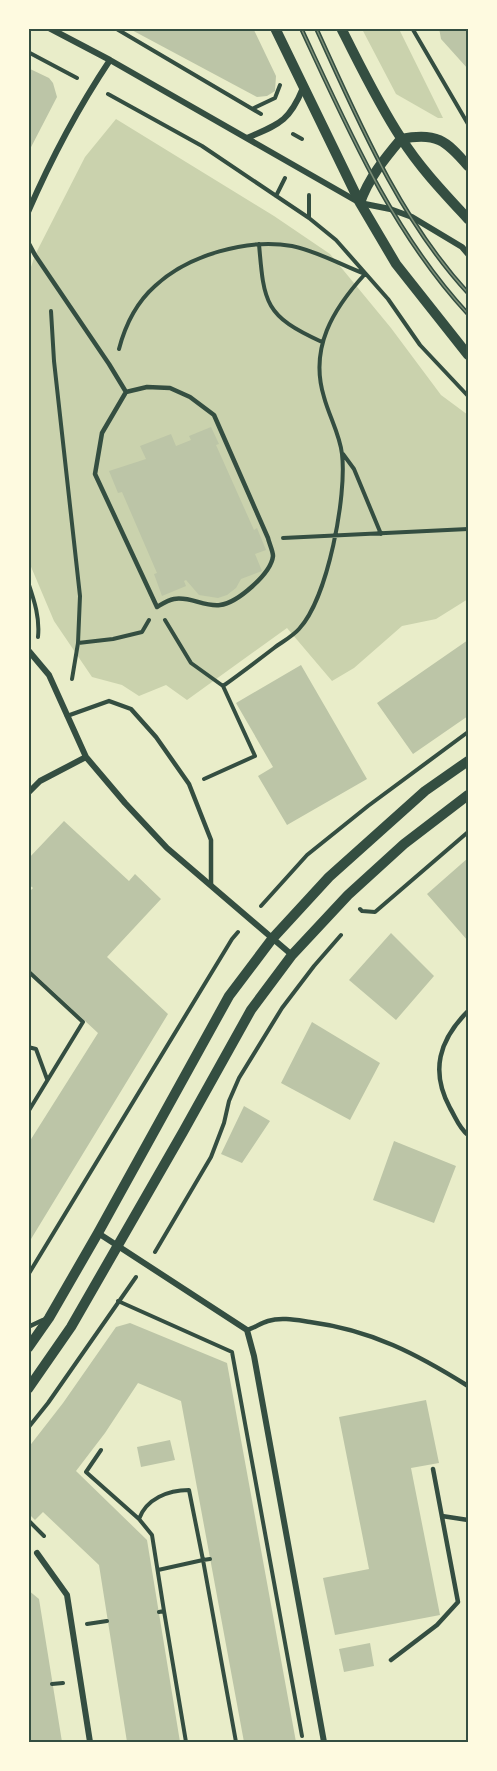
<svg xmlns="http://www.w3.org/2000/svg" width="497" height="1771" font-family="'Asap Condensed',sans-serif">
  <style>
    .green { fill: #cad2ad }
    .building { fill: #bcc5a7 }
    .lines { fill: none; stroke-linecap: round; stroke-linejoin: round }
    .path { stroke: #344e41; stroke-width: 4 }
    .service { stroke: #344e41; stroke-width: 4.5 }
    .minor { stroke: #344e41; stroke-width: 6 }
    .tertiary { stroke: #344e41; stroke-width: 10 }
    .tram { stroke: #7c8e77; stroke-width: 1.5 }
    .neatline { fill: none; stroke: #344e41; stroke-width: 2 }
  </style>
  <rect width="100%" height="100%" fill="#e9edc9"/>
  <path class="green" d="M 362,29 L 399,29 L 443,118 L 438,118 L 396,94 Z
    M 116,119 L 274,216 L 330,254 L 391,328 L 441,395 L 468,415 L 468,599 L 436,619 L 402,626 L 354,668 L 332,681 L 287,628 L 187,700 L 166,685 L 139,696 L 122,685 L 92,677 L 54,621 L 29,562 L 28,276 L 35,255 L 85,157 Z"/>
  <path class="building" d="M 128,28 L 253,28 L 276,76 L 275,91 L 267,96 L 257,97 Z
    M 439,28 L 468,28 L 468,69 L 441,39 Z
    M 28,68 L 49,78 L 53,83 L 57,97 L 28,153 Z
    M 211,427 L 219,444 L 216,445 L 254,530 L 257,528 L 266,550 L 255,554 L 262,571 L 241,579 L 236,588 L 227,595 L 218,598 L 199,595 L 186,580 L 184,581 L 186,586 L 162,596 L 154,574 L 157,573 L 122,492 L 118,493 L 109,471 L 146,459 L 140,446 L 171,434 L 176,446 L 191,440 L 189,436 Z
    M 468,640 L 468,716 L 413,754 L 377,703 Z
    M 301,665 L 367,779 L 287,825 L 258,776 L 273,767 L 236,703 Z
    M 64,821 L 129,881 L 135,874 L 161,899 L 107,957 L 168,1014 L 28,1244 L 28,1144 L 98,1033 L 28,968 L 28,893 L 33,888 L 28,884 L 28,859 Z
    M 468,858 L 468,941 L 427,894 Z
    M 391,933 L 434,976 L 396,1020 L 349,980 Z
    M 312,1022 L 380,1063 L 350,1120 L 281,1083 Z
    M 244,1106 L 270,1121 L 242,1163 L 221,1154 Z
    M 394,1141 L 456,1166 L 434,1223 L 373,1200 Z
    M 130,1323 L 227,1363 L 296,1742 L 244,1742 L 181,1401 L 138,1383 L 105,1433 L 76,1471 L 147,1540 L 180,1742 L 127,1742 L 99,1565 L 43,1512 L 35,1520 L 28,1513 L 28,1448 L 63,1403 L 116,1327 Z
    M 426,1400 L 439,1463 L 411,1468 L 440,1615 L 335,1635 L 323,1578 L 369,1569 L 339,1417 Z
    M 170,1440 L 175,1460 L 141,1467 L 137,1447 Z
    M 28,1590 L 39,1599 L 62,1742 L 28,1742 Z
    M 370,1643 L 374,1666 L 344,1672 L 339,1649 Z"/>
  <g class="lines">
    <path class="path" d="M 115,28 L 261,114
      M 412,28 L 468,124
      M 28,52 L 77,78
      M 108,94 L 202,146 L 309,218 L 336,240 L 388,299 L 420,345 L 468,396
      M 254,108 L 275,98 L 280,85
      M 293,134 L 302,139
      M 309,195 L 309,217
      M 276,196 L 285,178
      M 259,244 C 264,304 265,316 322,342
      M 51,311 L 54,361 L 80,596 L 78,643 L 72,679
      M 119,349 C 125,326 137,302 155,286 C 188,255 248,238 292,246 C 317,251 341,265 365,274 C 333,309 309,348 324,397 C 329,416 340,435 342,454 C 347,495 328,598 299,629 C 293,636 282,642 274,648 C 257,661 240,674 223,686 L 255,756 L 204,779
      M 343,454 L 354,469 L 381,534
      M 283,538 L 468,529
      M 28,582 C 34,600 40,617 38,637
      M 165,620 L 191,663 L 223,686
      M 78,643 L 113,639 L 142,632 L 149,620
      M 261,906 L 307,855 L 368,806 L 468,732
      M 360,909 L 362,911 L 375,912 L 468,832
      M 28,971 L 83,1022 L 28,1112
      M 28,1047 L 36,1049 L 47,1079
      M 155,1252 L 211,1157 L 224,1123 L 229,1101 L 239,1078 L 282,1008 L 314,966 L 341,935
      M 28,1275 L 232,939 L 238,932
      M 118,1301 L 232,1352 L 302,1736
      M 28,1428 L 48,1403 L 136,1277
      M 101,1450 L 86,1472 L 139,1519
      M 28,1520 L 44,1536
      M 210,1559 L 203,1560 L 236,1742
      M 158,1570 L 203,1560 L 189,1490 C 168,1490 146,1499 139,1519 L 152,1535 L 164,1611
      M 159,1612 L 164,1611 L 186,1742
      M 87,1624 L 107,1621
      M 52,1684 L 63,1683"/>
    <path class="service" d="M 301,28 C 348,129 392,232 468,314
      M 316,28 C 358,120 399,218 468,293
      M 28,242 L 35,255 L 109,364 L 126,392
      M 147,387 L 170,388 L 190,397 L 214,415 L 268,538 C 269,543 273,551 273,556 C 271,574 237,603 220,605 C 204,607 190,596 174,599 C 168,600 162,604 157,607 L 95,474 L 102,433 L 126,392 Z
      M 67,716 L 109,701 L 131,709 L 156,737 L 189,784 L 211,840 L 211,886
      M 468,1011 C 439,1040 430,1071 450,1108 C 456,1118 459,1128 468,1135
      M 28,1327 L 43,1320
      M 247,1330 C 254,1328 261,1323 268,1321 C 281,1317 296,1320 310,1322 C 371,1330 417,1354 468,1386
      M 442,1516 L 468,1520
      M 391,1660 L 437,1625 L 458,1602 L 433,1469"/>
    <path class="minor" d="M 49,28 L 110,60 L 360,203 L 390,209 L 412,217 L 462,247 L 468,254
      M 247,138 C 279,124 289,122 303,88
      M 28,212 C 51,159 78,108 110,60
      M 28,650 L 49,675 L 86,757
      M 28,793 L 40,781 L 86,757 L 125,803 L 167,848 L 292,955
      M 98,1233 L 247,1330 L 254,1356 L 324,1742
      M 37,1553 L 67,1595 L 90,1742"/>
    <path class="tertiary" d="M 275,28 L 360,203 L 396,264 L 468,355
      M 341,28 C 360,65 378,103 401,138 C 420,168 444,193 468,219
      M 360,203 C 368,179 385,158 401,139 C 436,132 446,140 468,166
      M 28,1348 L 49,1318 L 98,1233 L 229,996 L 272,939 L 329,877 L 425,791 L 468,761
      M 28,1389 L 71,1327 L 183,1132 L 251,1010 L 292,955 L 348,895 L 404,844 L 468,795"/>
    <path class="tram" d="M 301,28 C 348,129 392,232 468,314
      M 316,28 C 358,120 399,218 468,293"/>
  </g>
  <rect width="497" height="1771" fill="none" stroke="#fefae0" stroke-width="60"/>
  <rect x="30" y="30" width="437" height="1711" class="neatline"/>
</svg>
